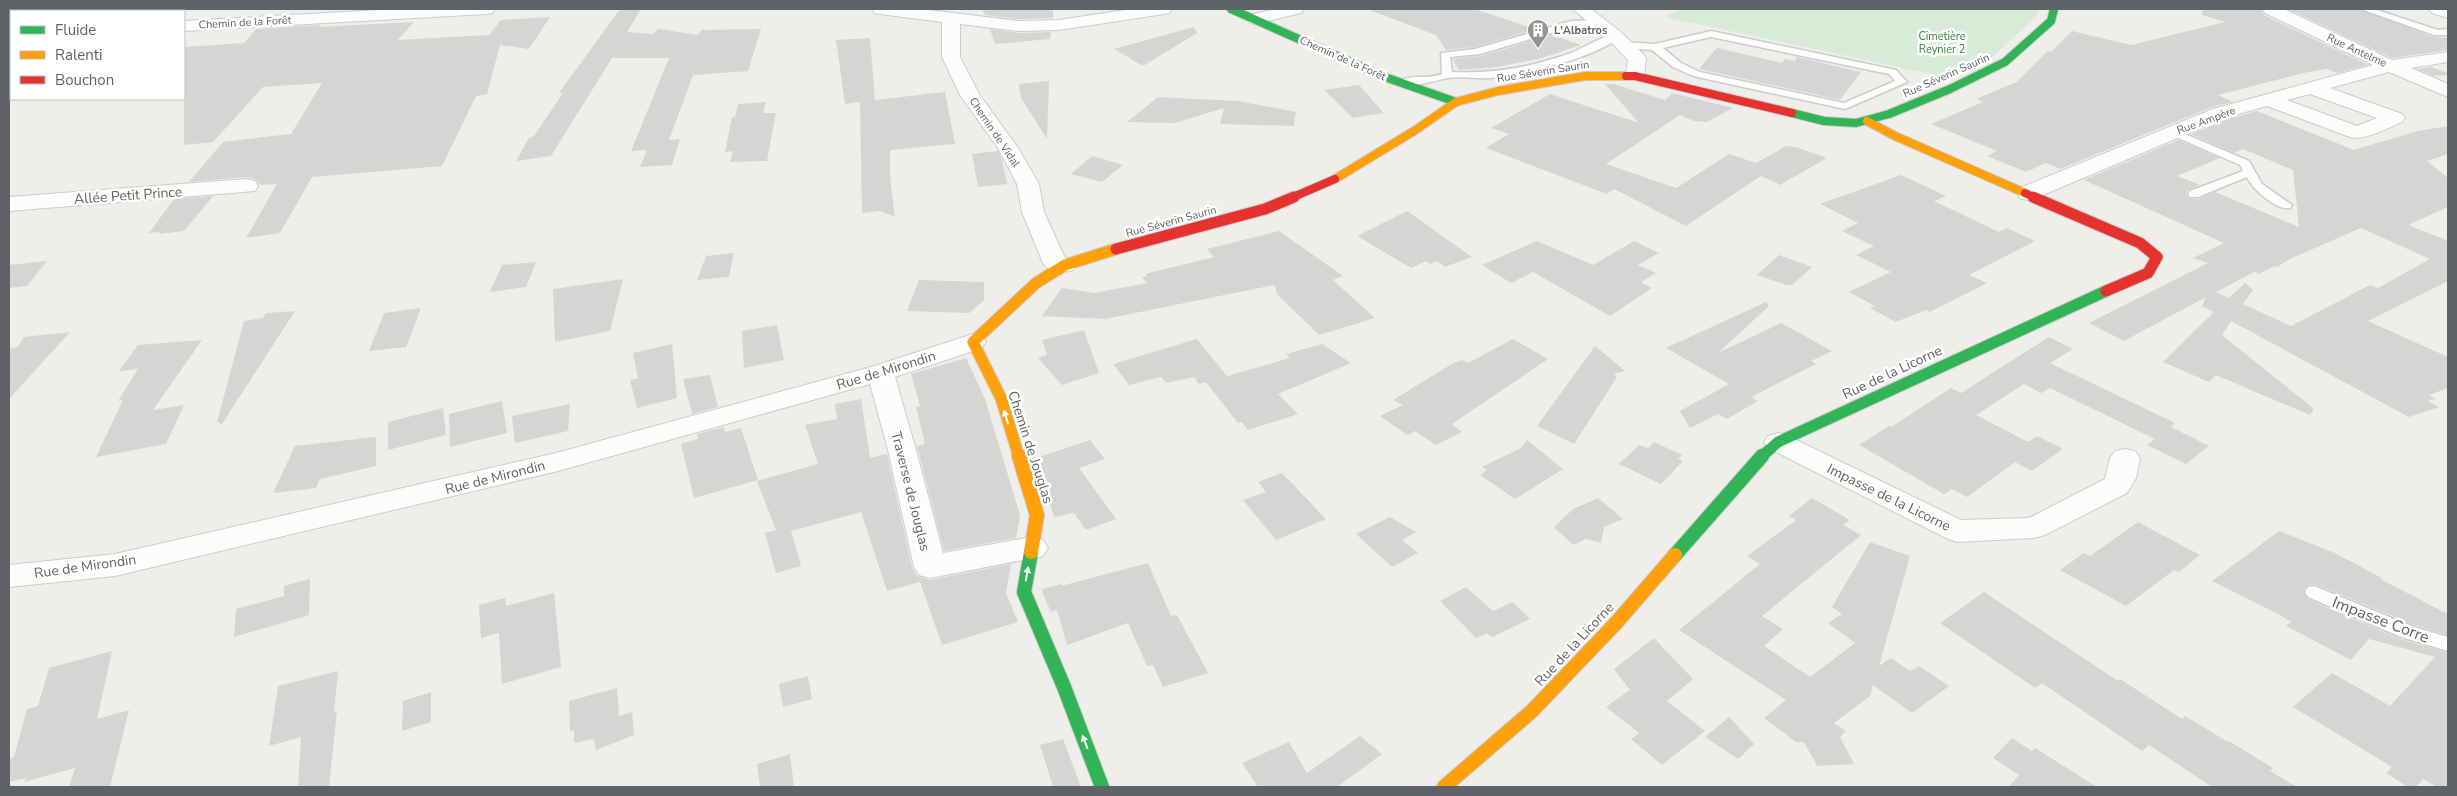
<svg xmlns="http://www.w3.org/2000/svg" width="2457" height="796" font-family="'Nunito Sans',sans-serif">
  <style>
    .green { fill: #d8ebd6 }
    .building { fill: #d6d5d3; fill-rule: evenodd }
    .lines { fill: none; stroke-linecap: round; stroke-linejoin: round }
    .lane-casing { stroke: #cbcccc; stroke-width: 3 }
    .street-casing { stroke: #cbcccc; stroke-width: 2 }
    .fast-far2-casing { stroke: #cacacb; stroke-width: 10 }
    .fast-far1-casing { stroke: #cacacb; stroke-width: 13 }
    .fast-casing { stroke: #cacacb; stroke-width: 16 }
    .slow-far2-casing { stroke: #cacacb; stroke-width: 10 }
    .slow-far1-casing { stroke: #cacacb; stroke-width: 13 }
    .slow-casing { stroke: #cacacb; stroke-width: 16 }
    .jam-far1-casing { stroke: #cacacb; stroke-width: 10 }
    .jam-casing { stroke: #cacacb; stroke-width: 13 }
    .lane { fill: #fdfcfc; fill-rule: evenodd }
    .street { fill: #fdfcfc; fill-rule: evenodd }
    .fast-far2 { stroke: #30b455; stroke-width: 8 }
    .fast-far1 { stroke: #30b455; stroke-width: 11 }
    .fast { stroke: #30b455; stroke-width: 14 }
    .slow-far2 { stroke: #ff9f0a; stroke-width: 8 }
    .slow-far1 { stroke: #ff9f0a; stroke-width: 11 }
    .slow { stroke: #ff9f0a; stroke-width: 14 }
    .jam-far1 { stroke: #e5322d; stroke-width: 8 }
    .jam { stroke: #e5322d; stroke-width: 11 }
    .oneway { fill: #fff }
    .labels { text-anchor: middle; stroke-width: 5; stroke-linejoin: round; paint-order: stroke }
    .far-street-label { font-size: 11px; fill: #5f6368; stroke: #fff }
    .far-poi-label { font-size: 11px; font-weight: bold; fill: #5f6368; stroke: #fff; text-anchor: start }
    .far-park-label { font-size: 11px; fill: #348238; stroke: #fff }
    .street-label { font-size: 14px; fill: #5f6368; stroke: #fff }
    .near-street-label { font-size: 16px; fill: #5f6368; stroke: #fff }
  </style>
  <rect width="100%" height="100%" fill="#efeeea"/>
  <path class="green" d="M 1683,9 L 2039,9 L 2037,16 L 1991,58 L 1945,77 L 1665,17 Z"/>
  <path class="building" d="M 620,9 L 641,9 L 627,32 L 652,34 L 659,29 L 698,35 L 702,30 L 761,29 L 748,71 L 693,75 L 669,140 L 680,139 L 672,165 L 640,167 L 647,150 L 631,151 L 669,58 L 612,58 L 551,156 L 516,161 L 529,138 L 534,136 L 563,93 L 559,93 Z
    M 982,9 L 1053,9 L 1053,18 L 1019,19 L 985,15 Z
    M 1372,9 L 1474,9 L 1535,29 L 1475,47 L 1446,50 L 1436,35 L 1372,11 Z
    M 2203,9 L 2261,9 L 2264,15 L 2368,65 L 2337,73 L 2327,69 L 2303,73 L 2218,95 L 2233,102 L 2212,107 L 2060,169 L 2046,163 L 2026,172 L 1987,156 L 1997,151 L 1931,124 L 1983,102 L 1976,99 L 2017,82 L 2048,51 L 2051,52 L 2072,31 L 2131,45 L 2225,22 L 2202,15 Z
    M 2288,9 L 2359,9 L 2433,37 L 2448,38 L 2448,50 L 2392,58 Z
    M 550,17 L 529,49 L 500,45 L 487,94 L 476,96 L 442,166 L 312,177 L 280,233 L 246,238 L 277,184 L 260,185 L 255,179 L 247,177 L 189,182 L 223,142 L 291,134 L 322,83 L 263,87 L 213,142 L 184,145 L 184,47 L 244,43 L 256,29 L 320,25 L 319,27 L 414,22 L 398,40 L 489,35 L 501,20 Z
    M 1194,27 L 1197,33 L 1143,66 L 1114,49 Z
    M 990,29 L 1019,33 L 1051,32 L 1050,39 L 995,44 Z
    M 1552,35 L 1581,45 L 1542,58 L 1498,67 L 1459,70 L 1452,59 L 1481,56 Z
    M 870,38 L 875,100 L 945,92 L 955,144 L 890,150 L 890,177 L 895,217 L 880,211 L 862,213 L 860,102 L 845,104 L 836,40 Z
    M 1717,48 L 1782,63 L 1785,59 L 1795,61 L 1797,57 L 1861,72 L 1840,100 L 1699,69 Z
    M 2431,67 L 2448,73 L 2448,75 L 2433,76 L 2418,69 Z
    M 1049,81 L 1047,139 L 1021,98 L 1019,84 Z
    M 1605,84 L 1613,84 L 1665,100 L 1672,93 L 1733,108 L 1707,122 L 1694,121 L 1680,115 L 1606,164 L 1676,188 L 1729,154 L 1756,163 L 1786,146 L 1796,147 L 1827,158 L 1780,185 L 1761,176 L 1686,226 L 1614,189 L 1607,194 L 1486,148 L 1509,134 L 1491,128 L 1550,94 L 1639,123 Z
    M 1359,85 L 1384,113 L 1353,118 L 1324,90 Z
    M 1158,97 L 1238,101 L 1296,112 L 1294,126 L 1220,124 L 1224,108 L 1175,123 L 1127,122 Z
    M 766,102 L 763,113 L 776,113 L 767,161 L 730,162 L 733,151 L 725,152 L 732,117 L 735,117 L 738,104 Z
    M 2257,111 L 2354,150 L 2418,131 L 2448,126 L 2448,154 L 2427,161 L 2448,178 L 2448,207 L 2408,225 L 2448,241 L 2448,281 L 2368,321 L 2448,357 L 2448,388 L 2429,395 L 2436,399 L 2428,401 L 2439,407 L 2409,417 L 2231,321 L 2222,335 L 2314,409 L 2310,415 L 2216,375 L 2209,382 L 2163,362 L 2214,312 L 2202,306 L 2206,297 L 2124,341 L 2089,323 L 2208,263 L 2193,258 L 2224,243 L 2084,180 L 2178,140 L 2220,158 L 2177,176 L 2200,185 L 2188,190 L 2186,193 L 2188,198 L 2199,199 L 2215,192 L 2299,227 L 2293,170 L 2243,149 L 2234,153 L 2191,134 L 2228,119 ZM 2361,228 L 2430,259 L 2378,288 L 2370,285 L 2291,326 L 2243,304 L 2253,290 L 2245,283 L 2229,298 L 2216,292 L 2256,271 L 2258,274 L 2275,266 L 2277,267 L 2290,259 Z
    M 998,151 L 1002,160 L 1007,184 L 978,187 L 972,154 Z
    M 1092,156 L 1123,165 L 1102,182 L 1071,174 Z
    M 1901,175 L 1946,196 L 1934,201 L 1999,232 L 2007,228 L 2035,241 L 1969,275 L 1987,283 L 1930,312 L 1926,310 L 1896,322 L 1870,308 L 1875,306 L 1849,292 L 1891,272 L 1856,255 L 1874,246 L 1842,231 L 1858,223 L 1820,204 Z
    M 213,196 L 184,231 L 159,234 L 160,232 L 149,233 L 174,199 Z
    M 1407,211 L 1472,257 L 1445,267 L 1437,261 L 1430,264 L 1426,261 L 1411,268 L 1357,236 Z
    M 1279,231 L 1343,276 L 1333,280 L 1375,318 L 1319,335 L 1277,294 L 1275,285 L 1105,319 L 1042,316 L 1062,288 L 1094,293 L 1147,283 L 1142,277 L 1147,276 L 1145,274 L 1214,257 L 1207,249 Z
    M 1537,241 L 1593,265 L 1634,241 L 1659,253 L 1638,265 L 1656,273 L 1641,282 L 1652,288 L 1610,316 L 1533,272 L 1511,283 L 1482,265 Z
    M 734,253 L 729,277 L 697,280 L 706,256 Z
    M 1779,255 L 1812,267 L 1792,285 L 1786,285 L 1757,275 Z
    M 47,261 L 27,286 L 9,288 L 9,265 Z
    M 536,262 L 526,287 L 490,292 L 502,265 Z
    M 623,279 L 610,331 L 555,342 L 553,289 Z
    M 919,280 L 984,282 L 984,300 L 969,313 L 907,311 Z
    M 1766,302 L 1769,306 L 1718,353 L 1781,323 L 1832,351 L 1811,361 L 1816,364 L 1751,397 L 1758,401 L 1727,419 L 1718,414 L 1690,428 L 1680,411 L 1729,384 L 1666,348 Z
    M 421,308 L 406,347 L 369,351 L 384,313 Z
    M 295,311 L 222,424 L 217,422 L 244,321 L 263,318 L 266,313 Z
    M 777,325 L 784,360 L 744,368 L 742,331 Z
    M 1084,330 L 1099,373 L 1062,385 L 1038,358 L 1047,355 L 1042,340 Z
    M 70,332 L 9,399 L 9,349 L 18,347 L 24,337 Z
    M 2049,337 L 2073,349 L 2050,363 L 2175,423 L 2171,427 L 2209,446 L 2186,464 L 2147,445 L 2155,439 L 2050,388 L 2041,393 L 2024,384 L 1976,415 L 2028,442 L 2037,436 L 2063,449 L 2032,471 L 2015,462 L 1967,497 L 1952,489 L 1944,494 L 1859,445 L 1889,426 L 1891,427 L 1951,388 L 1961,393 Z
    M 1197,339 L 1227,376 L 1290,358 L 1286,354 L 1322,344 L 1351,363 L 1278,394 L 1298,414 L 1248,430 L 1242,422 L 1238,423 L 1206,382 L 1199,384 L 1194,377 L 1166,383 L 1161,377 L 1129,385 L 1113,364 Z
    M 1513,339 L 1548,359 L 1452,424 L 1462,432 L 1436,445 L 1415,431 L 1407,435 L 1380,416 L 1403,405 L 1393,400 L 1452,364 L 1462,360 L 1468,363 Z
    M 202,340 L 153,410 L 184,405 L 166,444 L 96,457 L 123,400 L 118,401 L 138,369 L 119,371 L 138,345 Z
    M 672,344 L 677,398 L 637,408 L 630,380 L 638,378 L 633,353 Z
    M 1595,346 L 1625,371 L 1614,374 L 1617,377 L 1574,444 L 1537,426 Z
    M 966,358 L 985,399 L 1020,515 L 1016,538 L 944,551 L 917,446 L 925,444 L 916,407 L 920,406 L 911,374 Z
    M 710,375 L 718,407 L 692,414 L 683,379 Z
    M 861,399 L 870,458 L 887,454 L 912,567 L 917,576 L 930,580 L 1011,564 L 1006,593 L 1018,622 L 942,645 L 920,582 L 887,591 L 861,512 L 791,531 L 801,566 L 776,573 L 765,533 L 776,530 L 757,481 L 818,464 L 805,425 L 837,419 L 835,404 Z
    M 502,401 L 507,433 L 450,447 L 449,414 Z
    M 570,404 L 568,431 L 515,443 L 512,416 Z
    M 443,408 L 446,435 L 388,450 L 388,422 Z
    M 724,427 L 725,432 L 741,428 L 758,480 L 694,498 L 681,444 L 698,439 L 697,434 Z
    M 376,437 L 376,466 L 320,479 L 316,488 L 273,493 L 295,446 Z
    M 1090,440 L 1105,459 L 1079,468 L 1116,519 L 1086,530 L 1074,513 L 1054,517 L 1036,458 Z
    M 1527,440 L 1563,469 L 1515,499 L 1480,475 L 1487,470 L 1482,467 L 1521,448 Z
    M 1654,442 L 1682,455 L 1678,459 L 1683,461 L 1661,484 L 1619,464 L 1639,445 L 1648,448 Z
    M 1282,473 L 1326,519 L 1276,540 L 1243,500 L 1266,492 L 1258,482 Z
    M 1598,498 L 1623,519 L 1604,527 L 1601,543 L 1586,539 L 1573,545 L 1554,527 L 1573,509 Z
    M 1812,498 L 1850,520 L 1843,525 L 1861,535 L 1762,616 L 1783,629 L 1764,646 L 1810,677 L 1855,643 L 1828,623 L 1842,614 L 1832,607 L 1870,542 L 1910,556 L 1879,666 L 1891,658 L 1910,671 L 1919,666 L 1949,686 L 1912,713 L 1873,685 L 1870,696 L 1834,723 L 1846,731 L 1840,737 L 1854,764 L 1817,766 L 1804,742 L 1796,742 L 1764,718 L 1786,700 L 1679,630 L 1760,564 L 1747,556 L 1796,520 L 1789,516 Z
    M 1390,517 L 1416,532 L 1402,540 L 1418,553 L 1392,567 L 1356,534 Z
    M 2138,522 L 2200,555 L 2179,572 L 2174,570 L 2126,606 L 2060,570 L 2084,553 L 2090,556 Z
    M 2279,531 L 2335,553 L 2382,578 L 2380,579 L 2448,614 L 2448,635 L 2415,625 L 2315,584 L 2308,585 L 2303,591 L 2307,599 L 2400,639 L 2448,653 L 2448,787 L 2437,787 L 2423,779 L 2416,787 L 2408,787 L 2386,773 L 2392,767 L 2293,707 L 2332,673 L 2390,706 L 2435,657 L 2369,639 L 2351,660 L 2286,626 L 2291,622 L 2280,615 L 2212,581 Z
    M 1148,563 L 1171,616 L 1177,615 L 1208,673 L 1163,687 L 1153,665 L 1147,666 L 1128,623 L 1067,645 L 1057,610 L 1051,612 L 1042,592 L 1042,589 L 1061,584 L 1061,586 Z
    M 310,579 L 309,615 L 234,637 L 236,609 L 284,596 L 284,586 Z
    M 1466,587 L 1493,611 L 1513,602 L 1530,619 L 1492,637 L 1487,633 L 1476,638 L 1440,601 Z
    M 1984,592 L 2118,681 L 2120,679 L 2182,719 L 2185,716 L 2228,742 L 2229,741 L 2273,768 L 2270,771 L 2297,787 L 2212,787 L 2149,745 L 2142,751 L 2042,683 L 2035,688 L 1940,623 Z
    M 554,593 L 561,667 L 502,684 L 499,633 L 481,638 L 479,605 L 505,598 L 506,606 Z
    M 1654,638 L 1693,679 L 1667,701 L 1705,731 L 1662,765 L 1631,739 L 1639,733 L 1606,707 L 1630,690 L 1614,669 Z
    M 112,651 L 97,719 L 129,710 L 110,787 L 69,787 L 75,768 L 24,782 L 26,778 L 9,782 L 9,759 L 14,757 L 27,709 L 38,706 L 49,668 Z
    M 338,671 L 334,712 L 337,711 L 329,787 L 298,787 L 301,737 L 269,746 L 278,686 Z
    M 808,676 L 812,699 L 783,707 L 779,684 Z
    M 617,688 L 619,716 L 632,712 L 634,735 L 596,750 L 594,739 L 574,743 L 574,730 L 570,732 L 569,701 Z
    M 431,692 L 431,722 L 402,731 L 403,701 Z
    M 1729,717 L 1754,744 L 1738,759 L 1705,737 Z
    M 1360,736 L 1382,754 L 1337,787 L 1258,787 L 1242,763 L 1289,742 L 1307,773 Z
    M 2012,738 L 2032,751 L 2035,748 L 2097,787 L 2009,787 L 2019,775 L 1993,758 Z
    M 1063,739 L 1081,787 L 1053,787 L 1040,745 Z
    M 790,754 L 794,787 L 760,787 L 757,764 Z"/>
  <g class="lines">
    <g class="lane-casing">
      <path id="lane" d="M 2361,9 L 2374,9 L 2438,30 L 2448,29 L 2448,35 L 2434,35 Z
        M 1599,20 L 1604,23 L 1602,25 L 1572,27 L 1480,54 L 1450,57 L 1452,72 C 1493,74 1532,67 1571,53 C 1581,49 1613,30 1620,36 C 1600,57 1520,76 1490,78 C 1477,79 1461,76 1448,78 C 1438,80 1404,90 1397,83 C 1408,73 1428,80 1442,74 L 1441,53 L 1475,49 L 1571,21 Z
        M 1711,31 L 1896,70 L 1907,82 L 1845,109 L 1693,76 L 1673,67 L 1652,50 L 1624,48 L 1619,45 L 1624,42 L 1655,44 ZM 1711,37 L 1889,74 L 1895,81 L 1844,103 L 1700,72 L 1681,63 L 1663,48 Z
        M 2173,129 L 2249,161 L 2262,184 L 2292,205 L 2290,208 C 2277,211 2252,189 2247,177 L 2198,197 L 2190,197 L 2188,194 L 2190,191 L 2243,171 L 2240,165 L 2169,134 L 2167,132 Z
        M 2314,586 L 2414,627 L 2448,637 L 2448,651 L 2401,637 L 2308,597 L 2305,592 L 2308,587 Z"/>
    </g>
    <g class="street-casing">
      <path id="street" d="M 36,9 L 53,9 L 51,11 L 35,11 Z
        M 399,9 L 495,9 L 492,13 L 486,14 L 184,31 L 184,21 Z
        M 872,9 L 920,9 L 1019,21 L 1059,20 L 1132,9 L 1172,9 L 1170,13 L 1164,14 L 1059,30 L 1019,31 L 960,24 L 960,57 L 979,94 L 1018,148 L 1039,184 L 1044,212 L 1065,258 L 1073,260 L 1077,265 L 1073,270 C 1064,273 1056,270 1047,268 L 1043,263 L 1022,212 L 1017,184 L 998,148 L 960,95 L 942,57 L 942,22 L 880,14 L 874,13 Z
        M 1276,9 L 1304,9 L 1301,13 L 1256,24 L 1250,23 L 1247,19 L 1250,15 Z
        M 1573,9 L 1591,9 L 1621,32 L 1644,55 L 1646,59 L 1644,76 L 1642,80 L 1628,80 L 1626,76 L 1628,60 L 1609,40 Z
        M 2263,9 L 2284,9 L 2392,60 L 2448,52 L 2448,62 L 2411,68 L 2448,84 L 2448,97 L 2389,72 L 2330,88 L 2402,114 L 2405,118 L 2402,122 C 2387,128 2366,141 2350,137 L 2267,106 L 2227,117 L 2036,198 L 2028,200 L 2020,198 L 2017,193 L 2020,188 L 2213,109 L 2373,65 L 2265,13 ZM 2310,94 L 2377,118 L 2357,126 L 2287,100 Z
        M 2429,9 L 2448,9 L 2448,18 L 2432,13 Z
        M 9,45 L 11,45 L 11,58 L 9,58 Z
        M 247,179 L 255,181 L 258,186 L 255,191 L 9,211 L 9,197 Z
        M 973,334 L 982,336 L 986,342 L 982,348 L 895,377 L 916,450 L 943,553 L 1032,537 L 1043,540 L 1048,548 L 1043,556 L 930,578 L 919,575 L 914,567 L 888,450 L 870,384 L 558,471 L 115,576 L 9,587 L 9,565 L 115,554 L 556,453 L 871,367 Z
        M 1778,433 L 1788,436 L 1961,520 L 2029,518 L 2105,479 L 2110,458 L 2115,451 L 2125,449 L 2135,451 L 2140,458 L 2136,478 L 2127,493 L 2045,535 L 2034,538 L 1957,542 L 1946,538 L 1768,448 L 1764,442 L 1768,436 Z"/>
    </g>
    <g class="fast-far2-casing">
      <path id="fast-far2" d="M 1231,9 L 1382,76 L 1456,102
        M 1792,113 L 1824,121 L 1856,123 L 1889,114 L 1950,89 L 2005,62 L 2051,21 L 2054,9"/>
    </g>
    <g class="fast-far1-casing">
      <path id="fast-far1" d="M 1761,457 L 1778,442 L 2106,291"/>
    </g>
    <g class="fast-casing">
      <path id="fast" d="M 1031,552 L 1024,592 L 1064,687 L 1102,787
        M 1675,555 L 1762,456"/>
    </g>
    <g class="slow-far2-casing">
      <path id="slow-far2" d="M 1867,121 L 1895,136 L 2025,193
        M 1335,179 L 1414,131 L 1456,102 L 1498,91 L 1585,76 L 1626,76"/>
    </g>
    <g class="slow-far1-casing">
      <path id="slow-far1" d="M 1019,457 L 1001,398 L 973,342 L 1036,283 L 1065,265 L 1116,249"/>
    </g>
    <g class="slow-casing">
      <path id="slow" d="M 1019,456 L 1037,515 L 1031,552
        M 1444,787 L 1532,711 L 1616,623 L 1675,555"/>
    </g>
    <g class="jam-far1-casing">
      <path id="jam-far1" d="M 1626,76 L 1635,76 L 1792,113
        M 2025,193 L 2036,198
        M 1291,198 L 1335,179"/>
    </g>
    <g class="jam-casing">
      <path id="jam" d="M 2033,197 L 2140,243 L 2157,257 L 2148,273 L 2106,291
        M 1116,249 L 1265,209 L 1294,197"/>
    </g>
    <use href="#lane" class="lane"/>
    <use href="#street" class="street"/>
    <use href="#fast-far2" class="fast-far2"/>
    <use href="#fast-far1" class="fast-far1"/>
    <use href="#fast" class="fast"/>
    <use href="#slow-far2" class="slow-far2"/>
    <use href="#slow-far1" class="slow-far1"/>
    <use href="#slow" class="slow"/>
    <use href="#jam-far1" class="jam-far1"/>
    <use href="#jam" class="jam"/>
  </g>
  <defs><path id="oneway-solid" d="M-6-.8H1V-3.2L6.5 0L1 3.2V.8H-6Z" transform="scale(1.25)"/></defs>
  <g class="oneway">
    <use href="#oneway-solid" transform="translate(1006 417) rotate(-107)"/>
    <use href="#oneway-solid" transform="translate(1027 574) rotate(-80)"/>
    <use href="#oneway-solid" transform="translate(1085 742) rotate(-111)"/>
  </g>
  <defs>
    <g id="building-pin" transform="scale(1.125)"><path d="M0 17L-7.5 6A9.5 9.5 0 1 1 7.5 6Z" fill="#919496" stroke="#fff"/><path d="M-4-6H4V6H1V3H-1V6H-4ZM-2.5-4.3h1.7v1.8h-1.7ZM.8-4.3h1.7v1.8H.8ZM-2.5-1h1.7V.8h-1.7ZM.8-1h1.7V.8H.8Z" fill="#fff"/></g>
  </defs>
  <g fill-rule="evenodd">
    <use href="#building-pin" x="1538" y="30"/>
  </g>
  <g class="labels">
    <g class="far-street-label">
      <text transform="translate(245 22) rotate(-3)" y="4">Chemin de la Forêt</text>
      <text transform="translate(2357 50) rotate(25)" y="4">Rue Antelme</text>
      <text transform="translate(1343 58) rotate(24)" y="4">Chemin de la Forêt</text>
      <text transform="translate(1543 71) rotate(-9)" y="4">Rue Séverin Saurin</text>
      <text transform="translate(1946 75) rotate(-24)" y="4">Rue Séverin Saurin</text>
      <text transform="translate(2206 120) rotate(-20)" y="4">Rue Ampère</text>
      <text transform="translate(995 132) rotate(56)" y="4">Chemin de Vidal</text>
      <text transform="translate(1171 221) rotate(-15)" y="4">Rue Séverin Saurin</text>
    </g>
    <g class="far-poi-label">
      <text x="1554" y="34">L'Albatros</text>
    </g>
    <g class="far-park-label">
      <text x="1942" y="40">Cimetière<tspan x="1942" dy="13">Reynier 2</tspan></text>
    </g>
    <g class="street-label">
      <text transform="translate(128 195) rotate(-4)" y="5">Allée Petit Prince</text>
      <text transform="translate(886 370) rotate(-17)" y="5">Rue de Mirondin</text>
      <text transform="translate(1892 372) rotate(-25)" y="5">Rue de la Licorne</text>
      <text transform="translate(1031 447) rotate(72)" y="5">Chemin de Jouglas</text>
      <text transform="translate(495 477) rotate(-14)" y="5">Rue de Mirondin</text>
      <text transform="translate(911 491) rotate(76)" y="5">Traverse de Jouglas</text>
      <text transform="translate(1889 497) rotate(26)" y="5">Impasse de la Licorne</text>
      <text transform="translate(85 566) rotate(-8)" y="5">Rue de Mirondin</text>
      <text transform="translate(1574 644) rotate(-47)" y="5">Rue de la Licorne</text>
    </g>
    <g class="near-street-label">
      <text transform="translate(2381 619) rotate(21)" y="6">Impasse Corre</text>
    </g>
  </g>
  <rect width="2457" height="796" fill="none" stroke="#5f6368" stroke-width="20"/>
  <rect x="10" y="10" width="175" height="90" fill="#ffffff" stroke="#bfc1c3"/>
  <rect x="20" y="26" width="25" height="8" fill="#30b455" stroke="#bfc1c3"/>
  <text x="55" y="35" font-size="15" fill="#5f6368">Fluide</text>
  <rect x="20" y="51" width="25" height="8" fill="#ff9f0a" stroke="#bfc1c3"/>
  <text x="55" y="60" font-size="15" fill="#5f6368">Ralenti</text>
  <rect x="20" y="76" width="25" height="8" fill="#e5322d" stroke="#bfc1c3"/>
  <text x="55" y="85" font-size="15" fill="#5f6368">Bouchon</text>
</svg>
